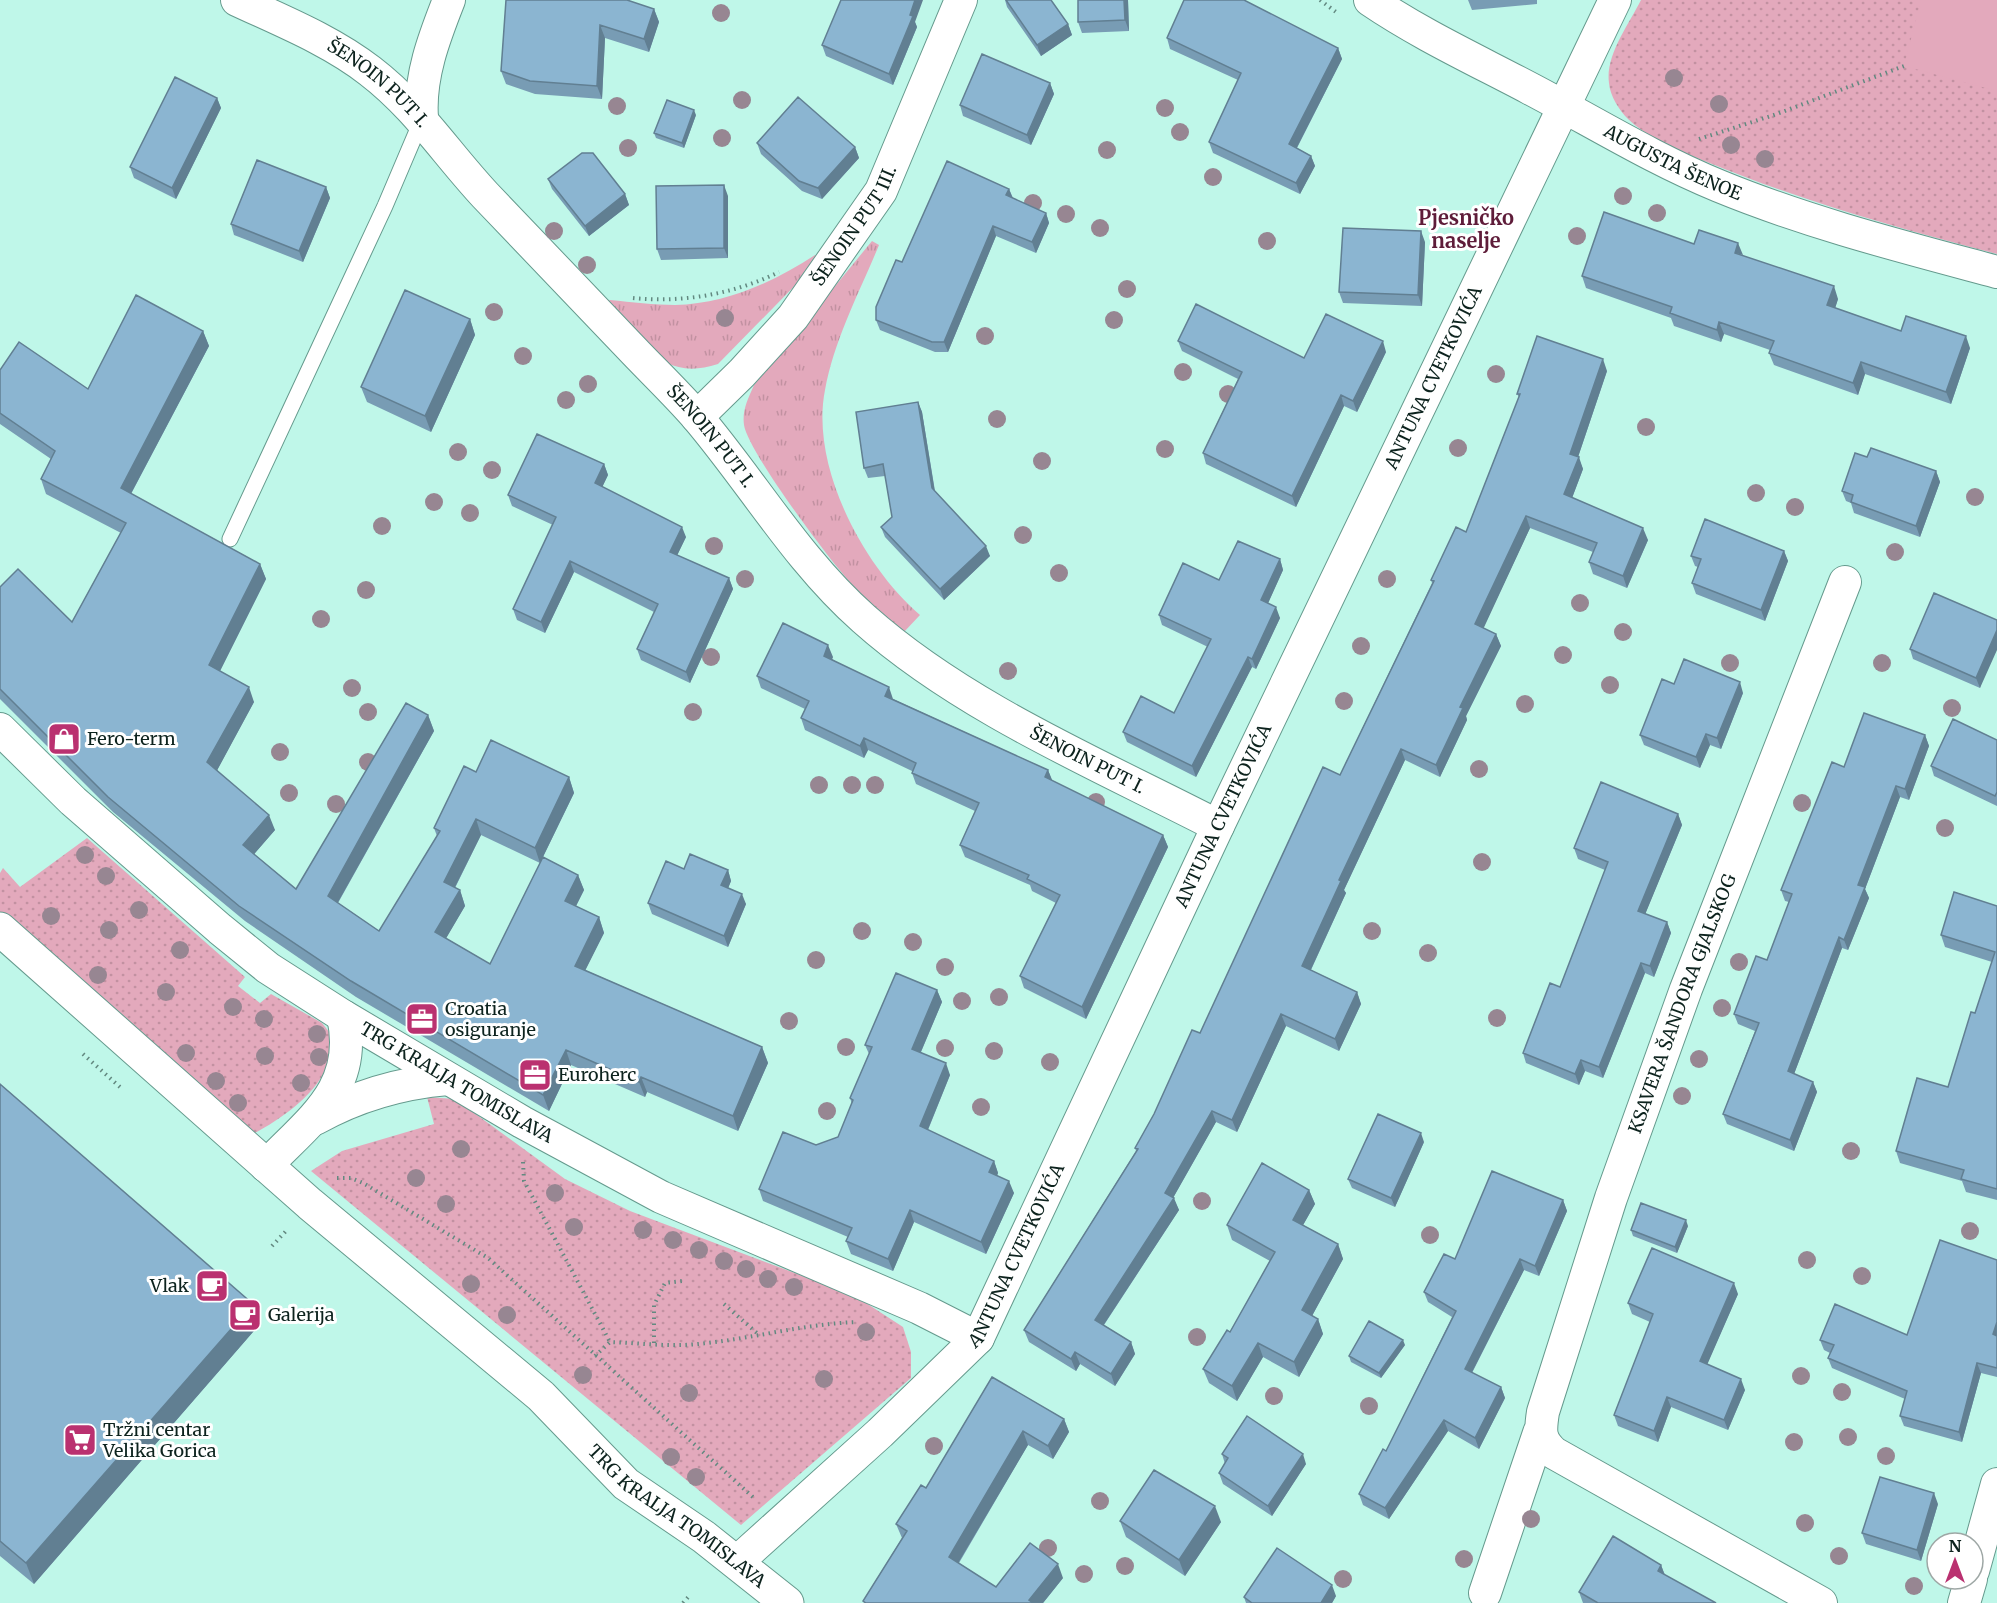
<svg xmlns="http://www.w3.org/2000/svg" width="1997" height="1603" font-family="Merriweather,serif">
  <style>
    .grass { fill: url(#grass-tufts) }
    .park { fill: url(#park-dots) }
    .pitch { fill: #e3a9bc }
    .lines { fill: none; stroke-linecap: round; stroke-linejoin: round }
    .lane-casing { stroke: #659a8d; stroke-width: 17 }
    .street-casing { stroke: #659a8d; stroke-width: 34 }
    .secondary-casing { stroke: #659a8d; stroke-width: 35 }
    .path { stroke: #638980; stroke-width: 4; stroke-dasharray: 1.5 4.5; stroke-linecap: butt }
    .lane { stroke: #fff; stroke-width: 15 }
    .street { stroke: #fff; stroke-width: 32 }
    .secondary { stroke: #fff; stroke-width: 33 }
    .tree { fill: #978692 }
    .wall { fill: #789cb4; fill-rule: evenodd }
    .shaded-wall { fill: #617f92 }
    .building { fill: #8bb5d1; stroke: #617f92; stroke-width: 1.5 }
    .labels { text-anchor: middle; stroke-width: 6; stroke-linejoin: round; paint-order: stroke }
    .street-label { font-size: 18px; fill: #0d231e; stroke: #fff }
    .poi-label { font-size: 18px; fill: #0d231e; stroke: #fff; text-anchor: start }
    .neighbourhood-label { font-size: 20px; font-weight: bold; fill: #5e1c39; stroke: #fff }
  </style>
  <defs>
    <pattern id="grass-tufts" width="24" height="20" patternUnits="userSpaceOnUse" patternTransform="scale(1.5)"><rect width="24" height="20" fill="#e3a9bc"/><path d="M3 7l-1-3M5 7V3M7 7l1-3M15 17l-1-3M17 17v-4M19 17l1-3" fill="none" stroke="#c291a1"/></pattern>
    <pattern id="park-dots" width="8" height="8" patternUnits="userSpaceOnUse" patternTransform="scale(1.5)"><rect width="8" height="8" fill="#e3a9bc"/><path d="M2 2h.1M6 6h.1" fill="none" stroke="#c291a1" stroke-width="1.8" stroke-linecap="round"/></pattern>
  </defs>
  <rect width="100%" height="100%" fill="#bff7e9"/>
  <path class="grass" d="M 872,241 L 879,245 C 860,291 834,340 825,390 C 810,466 863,566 920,615 L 904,632 C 889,619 873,607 859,592 C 836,570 748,452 744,425 C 742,410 748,399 754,385 Z
    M 815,255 L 820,260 L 718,364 C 661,383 641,340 606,302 L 610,300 C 632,302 654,305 675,305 C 725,304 774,282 815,255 Z"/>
  <path class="park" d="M 1641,0 L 1997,0 L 1997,254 C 1900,229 1805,202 1712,164 C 1687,154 1646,137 1628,119 C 1619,110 1610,96 1609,83 C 1605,56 1629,24 1641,0 Z
    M 87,838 L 245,977 L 238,986 L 260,1003 L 271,994 L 322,1023 L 334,1038 C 331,1048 329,1060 325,1070 C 313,1098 274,1124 247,1137 L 0,918 L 0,873 L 3,868 L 20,887 Z
    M 427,1097 L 455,1099 L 565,1179 L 630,1211 L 824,1284 L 866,1303 L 903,1327 L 911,1352 L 911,1378 L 741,1525 L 311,1171 L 342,1151 L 434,1124 Z"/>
  <path class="pitch" d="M 1921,0 L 1997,0 L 1997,91 L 1904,66 Z"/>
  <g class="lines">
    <g class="lane-casing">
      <path id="lane" d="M 230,539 L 385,206 L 422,119"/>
    </g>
    <g class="street-casing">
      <g id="street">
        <path id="s1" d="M 237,0 C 282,21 330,40 370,71 C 417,107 445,152 485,195 C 534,247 584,299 634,351 C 655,373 677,394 697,417 C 753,483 798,561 864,619 C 964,708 1100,765 1218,826"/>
        <path id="s2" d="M 1370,0 C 1420,34 1476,60 1529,88 C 1592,121 1653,159 1719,186 C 1809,223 1904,247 1997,272"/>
        <path d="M 422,118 C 419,77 434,38 449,0"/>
        <path id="s3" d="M 697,417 L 742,373 L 793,317 L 881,191 L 961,0"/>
        <path id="s4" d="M 0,729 L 73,801 L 220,929 L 268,968 L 343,1016 L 522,1122 L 661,1197 L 919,1308 L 978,1338"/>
        <path d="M 315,1119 C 356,1096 400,1083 448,1079"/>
        <path d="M 266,1166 C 311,1119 359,1088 343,1016"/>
        <path id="s5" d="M 737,1562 L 880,1433 L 978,1338 L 1218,826 L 1615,0"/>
        <path d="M 1973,1571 L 1997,1484"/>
        <path d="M 1485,1593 L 1539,1433"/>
        <path id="s6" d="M 1821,1603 L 1554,1453 C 1539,1440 1540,1431 1543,1412 L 1611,1198 L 1686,989 L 1845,582"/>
        <path d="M 1964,1603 L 1971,1579"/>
      </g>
    </g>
    <g class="secondary-casing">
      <g id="secondary">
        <path id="s7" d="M 0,929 L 310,1204 L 541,1396 L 626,1484 L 704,1537 L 787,1603"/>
      </g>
    </g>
    <path class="path" d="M 1320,0 L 1336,12
      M 1699,139 L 1774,115 L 1904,66
      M 633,298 C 683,303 734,294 779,272
      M 83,1054 L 120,1087
      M 523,1162 L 524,1181 L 610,1342
      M 337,1178 L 351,1178 L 363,1183 L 488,1258 L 754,1498
      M 272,1246 L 286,1231
      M 724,1304 L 758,1334
      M 654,1343 L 654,1305 L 665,1283 L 682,1281
      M 595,1356 L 610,1342 C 639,1343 669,1347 698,1344 C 751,1339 803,1324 857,1322
      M 683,1603 L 690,1595"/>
    <use href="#lane" class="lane"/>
    <use href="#street" class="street"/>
    <use href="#secondary" class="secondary"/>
  </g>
  <g class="tree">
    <circle cx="721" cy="13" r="9"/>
    <circle cx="1674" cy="78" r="9"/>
    <circle cx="742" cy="100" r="9"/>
    <circle cx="1719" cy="104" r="9"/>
    <circle cx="617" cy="106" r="9"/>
    <circle cx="1165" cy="108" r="9"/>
    <circle cx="1180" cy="132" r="9"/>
    <circle cx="722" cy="138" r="9"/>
    <circle cx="1731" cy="145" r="9"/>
    <circle cx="628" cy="148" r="9"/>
    <circle cx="1107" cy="150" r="9"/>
    <circle cx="1765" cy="159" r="9"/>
    <circle cx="1213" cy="177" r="9"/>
    <circle cx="1623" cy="196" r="9"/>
    <circle cx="1033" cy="203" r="9"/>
    <circle cx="1657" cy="213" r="9"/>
    <circle cx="1066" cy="214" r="9"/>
    <circle cx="1100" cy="228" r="9"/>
    <circle cx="554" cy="231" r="9"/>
    <circle cx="1577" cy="236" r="9"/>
    <circle cx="1267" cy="241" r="9"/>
    <circle cx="587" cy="265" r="9"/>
    <circle cx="1127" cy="289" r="9"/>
    <circle cx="494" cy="312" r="9"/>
    <circle cx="725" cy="318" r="9"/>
    <circle cx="1114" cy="320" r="9"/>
    <circle cx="985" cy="336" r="9"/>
    <circle cx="523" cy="356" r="9"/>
    <circle cx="1183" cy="372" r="9"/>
    <circle cx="1496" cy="374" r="9"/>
    <circle cx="588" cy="384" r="9"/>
    <circle cx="1228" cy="394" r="9"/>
    <circle cx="566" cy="400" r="9"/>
    <circle cx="997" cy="419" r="9"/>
    <circle cx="1646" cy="427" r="9"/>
    <circle cx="1458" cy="448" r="9"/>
    <circle cx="1165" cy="449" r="9"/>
    <circle cx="458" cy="452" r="9"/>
    <circle cx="1042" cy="461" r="9"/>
    <circle cx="492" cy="470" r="9"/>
    <circle cx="1756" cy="493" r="9"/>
    <circle cx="1975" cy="497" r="9"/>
    <circle cx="434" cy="502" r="9"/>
    <circle cx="1795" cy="507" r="9"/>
    <circle cx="470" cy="513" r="9"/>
    <circle cx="382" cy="526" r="9"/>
    <circle cx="1023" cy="535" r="9"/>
    <circle cx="714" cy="546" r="9"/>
    <circle cx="1895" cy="552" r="9"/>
    <circle cx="1059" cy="573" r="9"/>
    <circle cx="745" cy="579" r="9"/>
    <circle cx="1387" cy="579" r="9"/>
    <circle cx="366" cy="590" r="9"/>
    <circle cx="1580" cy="603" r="9"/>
    <circle cx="321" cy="619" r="9"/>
    <circle cx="1623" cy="632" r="9"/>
    <circle cx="1361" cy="646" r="9"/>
    <circle cx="1563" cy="655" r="9"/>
    <circle cx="711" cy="657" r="9"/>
    <circle cx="1730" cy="663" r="9"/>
    <circle cx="1882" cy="663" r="9"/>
    <circle cx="1008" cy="671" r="9"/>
    <circle cx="1610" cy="685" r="9"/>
    <circle cx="352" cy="688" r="9"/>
    <circle cx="1344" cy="701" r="9"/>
    <circle cx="1525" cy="704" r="9"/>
    <circle cx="1952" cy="708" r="9"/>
    <circle cx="368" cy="712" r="9"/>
    <circle cx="693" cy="712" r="9"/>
    <circle cx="280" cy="752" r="9"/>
    <circle cx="368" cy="762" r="9"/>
    <circle cx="1479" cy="769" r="9"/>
    <circle cx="819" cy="785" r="9"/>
    <circle cx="852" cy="785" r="9"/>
    <circle cx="875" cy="785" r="9"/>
    <circle cx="289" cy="793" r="9"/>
    <circle cx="1096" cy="802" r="9"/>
    <circle cx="1802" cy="803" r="9"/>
    <circle cx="336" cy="804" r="9"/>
    <circle cx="1945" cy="828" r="9"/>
    <circle cx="85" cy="855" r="9"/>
    <circle cx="1482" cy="862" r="9"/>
    <circle cx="106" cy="876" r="9"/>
    <circle cx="139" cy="910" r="9"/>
    <circle cx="51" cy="916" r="9"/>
    <circle cx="109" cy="930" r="9"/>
    <circle cx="862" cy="931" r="9"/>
    <circle cx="1372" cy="931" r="9"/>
    <circle cx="913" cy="942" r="9"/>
    <circle cx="180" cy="950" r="9"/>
    <circle cx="1428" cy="953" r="9"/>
    <circle cx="816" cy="960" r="9"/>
    <circle cx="1739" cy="962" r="9"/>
    <circle cx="945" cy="967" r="9"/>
    <circle cx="98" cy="975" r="9"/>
    <circle cx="166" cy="992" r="9"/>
    <circle cx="999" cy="997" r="9"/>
    <circle cx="962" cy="1001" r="9"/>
    <circle cx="233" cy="1007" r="9"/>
    <circle cx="1722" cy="1008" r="9"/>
    <circle cx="1497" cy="1018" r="9"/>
    <circle cx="264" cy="1019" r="9"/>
    <circle cx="789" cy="1021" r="9"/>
    <circle cx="317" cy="1034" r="9"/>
    <circle cx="846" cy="1047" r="9"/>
    <circle cx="945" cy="1048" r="9"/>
    <circle cx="994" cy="1051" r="9"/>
    <circle cx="186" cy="1053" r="9"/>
    <circle cx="265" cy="1056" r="9"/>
    <circle cx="319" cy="1057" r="9"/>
    <circle cx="1699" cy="1059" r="9"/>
    <circle cx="1050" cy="1062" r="9"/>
    <circle cx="216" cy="1081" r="9"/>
    <circle cx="301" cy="1083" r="9"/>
    <circle cx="1682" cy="1096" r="9"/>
    <circle cx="238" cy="1103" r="9"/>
    <circle cx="981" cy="1107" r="9"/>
    <circle cx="827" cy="1111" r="9"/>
    <circle cx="461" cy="1149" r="9"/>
    <circle cx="1851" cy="1151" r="9"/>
    <circle cx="416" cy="1178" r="9"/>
    <circle cx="555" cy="1193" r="9"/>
    <circle cx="1202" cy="1201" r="9"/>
    <circle cx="446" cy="1204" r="9"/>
    <circle cx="574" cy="1227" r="9"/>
    <circle cx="643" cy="1230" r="9"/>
    <circle cx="1970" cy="1231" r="9"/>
    <circle cx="1430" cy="1235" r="9"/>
    <circle cx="673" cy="1240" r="9"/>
    <circle cx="699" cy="1250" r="9"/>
    <circle cx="1807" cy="1260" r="9"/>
    <circle cx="724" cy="1261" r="9"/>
    <circle cx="746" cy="1269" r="9"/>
    <circle cx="1862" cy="1276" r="9"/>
    <circle cx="768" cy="1279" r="9"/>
    <circle cx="471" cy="1284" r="9"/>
    <circle cx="794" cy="1287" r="9"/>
    <circle cx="507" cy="1315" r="9"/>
    <circle cx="866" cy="1332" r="9"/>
    <circle cx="1197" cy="1337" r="9"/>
    <circle cx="583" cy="1375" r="9"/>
    <circle cx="1801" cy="1376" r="9"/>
    <circle cx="824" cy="1379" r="9"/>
    <circle cx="1842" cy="1392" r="9"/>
    <circle cx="689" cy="1393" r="9"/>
    <circle cx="1274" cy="1396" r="9"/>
    <circle cx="1369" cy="1406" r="9"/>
    <circle cx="1848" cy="1437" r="9"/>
    <circle cx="1794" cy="1442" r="9"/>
    <circle cx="934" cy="1446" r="9"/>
    <circle cx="1886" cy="1456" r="9"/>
    <circle cx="671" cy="1457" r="9"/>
    <circle cx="696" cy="1477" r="9"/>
    <circle cx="1100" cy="1501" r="9"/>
    <circle cx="1531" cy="1519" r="9"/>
    <circle cx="1805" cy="1523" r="9"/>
    <circle cx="1048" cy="1548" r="9"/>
    <circle cx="1839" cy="1556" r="9"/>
    <circle cx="1464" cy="1559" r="9"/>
    <circle cx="1125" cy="1566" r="9"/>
    <circle cx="1084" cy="1574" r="9"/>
    <circle cx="1343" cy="1579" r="9"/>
    <circle cx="1914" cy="1586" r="9"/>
  </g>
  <path class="wall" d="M 506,0 L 654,9 L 659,22 L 649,52 L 605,38 L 602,99 L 535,94 L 506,84 L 501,71 Z
    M 1005,0 L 1051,0 L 1068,24 L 1072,35 L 1041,56 L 1007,7 Z
    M 1128,0 L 1129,31 L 1082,33 L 1078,22 Z
    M 1468,0 L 1537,0 L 1537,4 L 1472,10 Z
    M 915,22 L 917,27 L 893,85 L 826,56 L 822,45 Z
    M 1167,38 L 1338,48 L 1342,59 L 1297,148 L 1311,156 L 1315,166 L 1300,194 L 1213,153 L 1209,142 L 1238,80 L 1170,49 Z
    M 1050,83 L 1054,94 L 1031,145 L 963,116 L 960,105 Z
    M 217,98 L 221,108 L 176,199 L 134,178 L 130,167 Z
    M 696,115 L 684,148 L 656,138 L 654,133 Z
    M 757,143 L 855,147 L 859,158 L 822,199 L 802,191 L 761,154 Z
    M 548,179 L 625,194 L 629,205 L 589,236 L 552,189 Z
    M 326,187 L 330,198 L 303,262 L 234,235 L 231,224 Z
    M 1009,189 L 1013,198 L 1046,213 L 1049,223 L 1036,253 L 996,236 L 948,352 L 935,352 L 880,330 L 876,320 L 902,262 Z
    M 728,196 L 728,258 L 661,260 L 657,249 Z
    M 1425,242 L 1422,306 L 1343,303 L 1339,292 Z
    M 1694,244 L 1742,256 L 1838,299 L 1835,308 L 1901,331 L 1970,348 L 1951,404 L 1865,374 L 1858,395 L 1774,365 L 1769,353 L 1770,350 L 1724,334 L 1721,342 L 1674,326 L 1671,318 L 1586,288 L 1582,276 Z
    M 470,319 L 475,335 L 431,432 L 367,402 L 361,387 Z
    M 203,331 L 209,346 L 131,494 L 260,564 L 266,579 L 220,671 L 254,702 L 217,770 L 275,830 L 254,854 L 296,889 L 428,715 L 434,731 L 338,903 L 379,931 L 437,836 L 434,828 L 476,772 L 569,777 L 574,793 L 543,857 L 578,875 L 584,890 L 576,906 L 599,917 L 604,933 L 585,970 L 762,1047 L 768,1063 L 738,1131 L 647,1092 L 645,1097 L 571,1065 L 549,1111 L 356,997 L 245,921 L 113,812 L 0,699 L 0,587 L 72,622 L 121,533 L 46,494 L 41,479 L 51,459 L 0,424 L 0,370 L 88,389 ZM 481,835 L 540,863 L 490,964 L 446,938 L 465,906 L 460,890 L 455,888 Z
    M 1178,341 L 1304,358 L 1386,352 L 1357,412 L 1344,406 L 1296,507 L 1206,464 L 1203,453 L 1238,379 L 1182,351 Z
    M 1607,371 L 1578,457 L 1583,469 L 1572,498 L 1648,540 L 1627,588 L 1593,574 L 1589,562 L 1593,552 L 1530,528 L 1483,628 L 1496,634 L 1501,646 L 1466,716 L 1467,720 L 1440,777 L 1405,760 L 1344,890 L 1346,893 L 1311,970 L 1357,992 L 1361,1004 L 1339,1051 L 1286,1026 L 1237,1132 L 1216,1122 L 1173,1198 L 1179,1210 L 1104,1325 L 1131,1342 L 1135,1354 L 1115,1386 L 1080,1364 L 1076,1371 L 1029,1342 L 1024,1330 L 1136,1151 L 1135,1148 L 1200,1033 L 1340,775 L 1432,583 L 1431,580 L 1466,532 L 1519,397 L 1517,394 Z
    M 918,402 L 922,412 L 935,491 L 990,556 L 944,600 L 885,537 L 881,527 L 892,517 L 885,476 L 868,478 L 864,468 Z
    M 1867,457 L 1936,471 L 1940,482 L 1920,537 L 1854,513 L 1851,503 L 1846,501 L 1842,491 Z
    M 604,464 L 608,475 L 602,487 L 686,537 L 677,555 L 729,578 L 733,589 L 690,683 L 641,660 L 637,649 L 654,612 L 574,572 L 545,633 L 517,620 L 513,609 L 553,525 L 512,506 L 508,495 Z
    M 1784,551 L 1788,561 L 1765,621 L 1696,594 L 1692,583 L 1698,567 L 1695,566 L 1691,556 Z
    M 1280,559 L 1283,570 L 1268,603 L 1280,618 L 1256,669 L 1252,667 L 1196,777 L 1127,742 L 1123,732 L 1174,713 L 1208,647 L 1162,625 L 1159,615 L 1219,580 Z
    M 1997,620 L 1980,688 L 1913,659 L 1910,649 Z
    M 833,657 L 832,659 L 893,699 L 1048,770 L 1052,781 L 1163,835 L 1168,847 L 1086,1019 L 1024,988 L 1020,976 L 1056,903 L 1032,891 L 1030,885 L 965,857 L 960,845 L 975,811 L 916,784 L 912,773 L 912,771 L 868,750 L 864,758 L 805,730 L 801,718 L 805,709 L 761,688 L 757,676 Z
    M 1674,684 L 1743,693 L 1721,749 L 1710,745 L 1700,768 L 1644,745 L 1640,735 Z
    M 1925,735 L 1929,746 L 1909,800 L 1900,797 L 1865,889 L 1869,898 L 1848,950 L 1842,948 L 1794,1074 L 1813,1082 L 1817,1092 L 1794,1151 L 1727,1124 L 1723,1114 L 1755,1031 L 1738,1024 L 1734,1014 L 1767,960 L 1789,902 L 1785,901 L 1781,890 Z
    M 1997,740 L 1997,806 L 1934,776 L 1931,766 Z
    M 1678,814 L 1682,825 L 1645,914 L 1667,922 L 1671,933 L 1654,977 L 1645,973 L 1603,1078 L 1585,1071 L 1579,1085 L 1526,1063 L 1523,1053 L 1560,987 L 1605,870 L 1578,859 L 1574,848 Z
    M 684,869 L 728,870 L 731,881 L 728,888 L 746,904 L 728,947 L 652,914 L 648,903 Z
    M 1997,906 L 1997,1200 L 1966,1192 L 1962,1181 L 1900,1163 L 1896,1151 L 1948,1087 L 1975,1013 L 1992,962 L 1945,947 L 1941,935 Z
    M 937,990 L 942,1002 L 921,1052 L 950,1075 L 928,1130 L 994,1161 L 998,1173 L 997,1176 L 1014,1193 L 986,1254 L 914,1222 L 893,1271 L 851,1254 L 846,1241 L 848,1237 L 763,1201 L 759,1189 L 816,1145 L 838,1137 L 852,1104 L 850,1098 L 869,1054 L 865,1045 Z
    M 0,1084 L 260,1324 L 34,1584 L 0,1556 Z
    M 1424,1142 L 1395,1207 L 1352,1188 L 1348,1179 Z
    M 1309,1190 L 1315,1204 L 1303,1225 L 1338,1244 L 1343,1259 L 1312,1316 L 1318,1319 L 1323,1334 L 1299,1377 L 1263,1357 L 1237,1401 L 1209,1383 L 1203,1369 L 1230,1332 L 1270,1261 L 1232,1240 L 1227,1225 Z
    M 1563,1200 L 1567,1211 L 1539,1276 L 1524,1270 L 1472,1373 L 1501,1387 L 1505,1398 L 1479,1449 L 1448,1431 L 1389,1519 L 1363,1505 L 1359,1494 L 1386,1451 L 1452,1317 L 1428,1302 L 1424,1292 L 1455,1259 Z
    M 1688,1226 L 1677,1253 L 1633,1236 L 1631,1230 Z
    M 1997,1260 L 1997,1377 L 1981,1373 L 1962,1442 L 1904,1426 L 1900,1416 L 1905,1399 L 1832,1368 L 1828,1358 L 1830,1353 L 1824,1350 L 1820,1340 L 1907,1335 Z
    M 1738,1294 L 1707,1364 L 1745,1390 L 1728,1430 L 1671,1407 L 1658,1442 L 1618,1426 L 1614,1415 L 1650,1322 L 1632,1314 L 1628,1303 Z
    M 1405,1345 L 1381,1378 L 1351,1362 L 1349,1356 Z
    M 992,1377 L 1064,1419 L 1069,1432 L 1053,1459 L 1028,1445 L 959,1563 L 996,1587 L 1063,1578 L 1043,1603 L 864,1603 L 863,1601 L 902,1538 L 896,1524 L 926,1488 Z
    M 1222,1454 L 1306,1464 L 1272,1516 L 1223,1484 L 1219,1473 L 1225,1464 Z
    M 1938,1504 L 1921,1561 L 1866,1544 L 1862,1533 Z
    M 1120,1521 L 1221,1522 L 1185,1576 L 1126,1537 Z
    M 1661,1565 L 1665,1575 L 1716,1603 L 1583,1603 L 1579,1592 Z
    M 1336,1596 L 1332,1603 L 1246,1603 L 1244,1597 Z"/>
  <path class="shaded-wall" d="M 915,0 L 923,0 L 915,22 L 917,27 L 893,85 L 889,74 Z
    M 1124,0 L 1128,0 L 1129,31 L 1125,20 Z
    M 654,9 L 659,22 L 649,52 L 644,39 Z
    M 1068,24 L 1072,35 L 1041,56 L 1037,45 Z
    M 600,25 L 605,38 L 602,99 L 597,86 Z
    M 1338,48 L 1342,59 L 1293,155 L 1289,144 Z
    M 1050,83 L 1054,94 L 1031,145 L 1027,135 Z
    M 217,98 L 221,108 L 176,199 L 172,188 Z
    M 694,110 L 696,115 L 684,148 L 682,143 Z
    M 855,147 L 859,158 L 822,199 L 818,188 Z
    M 1311,156 L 1315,166 L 1300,194 L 1296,183 Z
    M 724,185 L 728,196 L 728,258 L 724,248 Z
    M 326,187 L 330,198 L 303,262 L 299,251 Z
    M 1009,189 L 1013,199 L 1006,195 Z
    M 625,194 L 629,205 L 589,236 L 585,226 Z
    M 1046,213 L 1049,223 L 1036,253 L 1032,242 Z
    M 993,226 L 996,236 L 948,352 L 944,342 Z
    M 1421,231 L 1425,242 L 1422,306 L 1418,295 Z
    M 1738,243 L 1743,255 L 1735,253 Z
    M 1834,286 L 1838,299 L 1832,318 L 1827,305 Z
    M 470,319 L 475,335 L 431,432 L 425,416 Z
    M 1719,322 L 1724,334 L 1721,342 L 1717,330 Z
    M 203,331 L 209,346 L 126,503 L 121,488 Z
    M 1966,336 L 1970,348 L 1951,404 L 1946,392 Z
    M 1383,341 L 1386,352 L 1357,412 L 1353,401 Z
    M 1603,359 L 1607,371 L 1575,466 L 1570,454 Z
    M 1861,362 L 1865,374 L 1858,395 L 1853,383 Z
    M 1341,395 L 1344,406 L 1296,507 L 1292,496 Z
    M 918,402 L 922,412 L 936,499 L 932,488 Z
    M 1579,457 L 1583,469 L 1569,506 L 1564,494 Z
    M 604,464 L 608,475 L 599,494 L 595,483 Z
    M 1936,471 L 1940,482 L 1920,537 L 1916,526 Z
    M 1526,516 L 1530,528 L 1480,636 L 1475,624 Z
    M 682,527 L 686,537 L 674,562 L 670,552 Z
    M 1643,528 L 1648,540 L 1627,588 L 1623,576 Z
    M 986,546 L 990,556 L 944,600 L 940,589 Z
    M 1784,551 L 1788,561 L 1765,621 L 1761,610 Z
    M 1280,559 L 1283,570 L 1265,610 L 1261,600 Z
    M 570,561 L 574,572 L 545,633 L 541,622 Z
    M 260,564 L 266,579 L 215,681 L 209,665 Z
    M 729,578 L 733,589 L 690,683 L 686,672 Z
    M 1276,607 L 1280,618 L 1256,669 L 1252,659 Z
    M 1997,630 L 1997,650 L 1980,688 L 1976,678 Z
    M 1496,634 L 1501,646 L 1466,716 L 1467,720 L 1440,777 L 1436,765 L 1460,707 Z
    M 828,645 L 833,657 L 828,668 L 824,656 Z
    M 1248,657 L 1252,667 L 1196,777 L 1192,766 Z
    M 1740,682 L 1743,693 L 1721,749 L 1717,738 Z
    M 249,687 L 254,702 L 213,778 L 207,762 Z
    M 889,687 L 893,699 L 885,696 Z
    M 428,715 L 434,731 L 333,911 L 328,896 Z
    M 1706,734 L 1710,745 L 1700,768 L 1696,757 Z
    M 1925,735 L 1929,746 L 1909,800 L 1905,789 Z
    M 864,738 L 868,750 L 864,758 L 860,746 Z
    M 1401,749 L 1405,760 L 1344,890 L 1346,893 L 1307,978 L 1302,966 L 1339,880 Z
    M 1048,770 L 1053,782 L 1045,777 Z
    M 569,777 L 574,793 L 540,863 L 535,848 Z
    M 1896,786 L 1900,797 L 1865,889 L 1869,898 L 1848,950 L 1844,940 L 1858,885 Z
    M 1678,814 L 1682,825 L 1642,922 L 1638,911 Z
    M 269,815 L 275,830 L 249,860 L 243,845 Z
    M 476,819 L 481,835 L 450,897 L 444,882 Z
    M 1163,835 L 1168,847 L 1086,1019 L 1082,1007 Z
    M 728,870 L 731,881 L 725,896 L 721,885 Z
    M 578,875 L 584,890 L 571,916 L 565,901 Z
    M 460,890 L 465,906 L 441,947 L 435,932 Z
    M 742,894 L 746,904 L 728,947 L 724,936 Z
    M 599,917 L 604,933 L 580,981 L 575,966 Z
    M 1667,922 L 1671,933 L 1654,977 L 1650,966 Z
    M 1839,937 L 1842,948 L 1791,1082 L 1788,1071 Z
    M 1641,963 L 1645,973 L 1603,1078 L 1599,1067 Z
    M 937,990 L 942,1002 L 917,1061 L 912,1049 Z
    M 1357,992 L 1361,1004 L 1339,1051 L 1335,1039 Z
    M 1281,1014 L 1286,1026 L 1237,1132 L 1232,1120 Z
    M 762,1047 L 768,1063 L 738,1131 L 733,1116 Z
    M 566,1050 L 571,1065 L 549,1111 L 543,1095 Z
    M 1581,1060 L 1585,1071 L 1579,1085 L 1575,1074 Z
    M 946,1063 L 950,1075 L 924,1139 L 920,1126 Z
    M 641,1077 L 647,1092 L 645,1097 L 639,1082 Z
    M 1813,1082 L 1817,1092 L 1794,1151 L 1790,1140 Z
    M 1212,1111 L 1216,1122 L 1169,1205 L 1165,1193 Z
    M 1421,1133 L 1424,1142 L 1395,1207 L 1391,1198 Z
    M 994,1161 L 998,1173 L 993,1184 L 989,1172 Z
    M 1009,1181 L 1014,1193 L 986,1254 L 981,1242 Z
    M 1309,1190 L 1315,1204 L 1298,1234 L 1293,1220 Z
    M 1174,1198 L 1179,1210 L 1099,1332 L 1095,1320 Z
    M 1563,1200 L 1567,1211 L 1539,1276 L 1535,1266 Z
    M 910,1210 L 914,1222 L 893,1271 L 888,1259 Z
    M 1686,1220 L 1688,1226 L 1677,1253 L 1675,1247 Z
    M 1338,1244 L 1343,1259 L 1307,1325 L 1302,1310 Z
    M 1520,1259 L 1524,1270 L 1468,1380 L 1465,1369 Z
    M 1734,1283 L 1738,1294 L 1704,1372 L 1700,1361 Z
    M 253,1304 L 260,1324 L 34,1584 L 26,1563 Z
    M 1318,1319 L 1323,1334 L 1299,1377 L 1294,1362 Z
    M 1997,1322 L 1997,1343 L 1993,1334 Z
    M 1403,1340 L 1405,1345 L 1381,1378 L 1379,1373 Z
    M 1131,1342 L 1135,1354 L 1115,1386 L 1111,1374 Z
    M 1258,1343 L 1263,1357 L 1237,1401 L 1232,1386 Z
    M 1075,1352 L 1080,1364 L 1076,1371 L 1071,1359 Z
    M 1977,1363 L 1981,1373 L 1962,1442 L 1959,1432 Z
    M 1741,1379 L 1745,1390 L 1728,1430 L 1724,1420 Z
    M 1501,1387 L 1505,1398 L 1479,1449 L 1475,1438 Z
    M 1667,1397 L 1671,1407 L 1658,1442 L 1654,1431 Z
    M 1064,1419 L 1069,1432 L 1053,1459 L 1048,1446 Z
    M 1444,1420 L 1448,1431 L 1389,1519 L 1385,1508 Z
    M 1023,1431 L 1028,1445 L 954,1570 L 949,1557 Z
    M 1303,1454 L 1306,1464 L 1272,1516 L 1268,1506 Z
    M 1934,1493 L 1938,1504 L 1921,1561 L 1917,1550 Z
    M 1215,1506 L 1221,1522 L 1185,1576 L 1179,1560 Z
    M 1058,1564 L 1063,1578 L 1043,1603 L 1030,1603 L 1029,1600 Z
    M 1661,1565 L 1665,1576 L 1658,1571 Z
    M 1332,1585 L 1336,1596 L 1332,1603 L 1321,1603 Z"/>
  <path class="building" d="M 506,0 L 627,0 L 654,9 L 644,39 L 600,25 L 597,86 L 530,81 L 501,71 Z
    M 841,0 L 915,0 L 910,15 L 913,16 L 889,74 L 822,45 Z
    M 1006,0 L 1051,0 L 1068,24 L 1037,45 Z
    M 1078,0 L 1124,0 L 1125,20 L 1078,22 Z
    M 1184,0 L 1244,0 L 1338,48 L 1289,144 L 1311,156 L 1296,183 L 1209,142 L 1241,73 L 1167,38 Z
    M 982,54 L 1050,83 L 1027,135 L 960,105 Z
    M 175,77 L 217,98 L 172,188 L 130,167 Z
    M 798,97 L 855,147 L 818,188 L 799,181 L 757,143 Z
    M 667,100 L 694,110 L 682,143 L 654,133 Z
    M 582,153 L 593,153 L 625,194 L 585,226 L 548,179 Z
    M 257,160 L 326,187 L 299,251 L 231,224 Z
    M 947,161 L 1009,189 L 1006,195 L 1046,213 L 1032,242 L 993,226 L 944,342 L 932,342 L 876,320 L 876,307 L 896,260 L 902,262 Z
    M 724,185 L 724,248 L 657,249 L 656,186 Z
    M 1604,212 L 1694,244 L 1699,230 L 1738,243 L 1735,253 L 1834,286 L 1827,305 L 1901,331 L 1906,316 L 1966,336 L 1946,392 L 1861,362 L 1853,383 L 1769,353 L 1774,341 L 1719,322 L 1717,330 L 1670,313 L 1672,307 L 1582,276 Z
    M 1343,228 L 1421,231 L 1418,295 L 1339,292 Z
    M 405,290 L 470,319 L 425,416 L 361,387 Z
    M 136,295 L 203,331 L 121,488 L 260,564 L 209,665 L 249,687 L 207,762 L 269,815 L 243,845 L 296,889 L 406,703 L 428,715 L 328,896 L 379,931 L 440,831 L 434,828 L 464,766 L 476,772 L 491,740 L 569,777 L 535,848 L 476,819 L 444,882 L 460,890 L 435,932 L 490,964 L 543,857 L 578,875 L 565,901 L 599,917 L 575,966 L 762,1047 L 733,1116 L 641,1077 L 639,1082 L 566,1050 L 543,1095 L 351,981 L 239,906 L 108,797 L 0,689 L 0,587 L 18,569 L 72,622 L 126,523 L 41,479 L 55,451 L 0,413 L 0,370 L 19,342 L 88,389 Z
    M 1196,304 L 1304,358 L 1326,314 L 1383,341 L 1353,401 L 1341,395 L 1292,496 L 1203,453 L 1242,372 L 1178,341 Z
    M 1537,336 L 1603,359 L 1570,454 L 1579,457 L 1564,494 L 1643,528 L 1623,576 L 1589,562 L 1597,543 L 1526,516 L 1475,624 L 1496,634 L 1460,707 L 1463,708 L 1436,765 L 1401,749 L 1339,880 L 1341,881 L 1302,966 L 1357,992 L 1335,1039 L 1281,1014 L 1232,1120 L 1212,1111 L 1165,1193 L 1174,1198 L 1095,1320 L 1131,1342 L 1111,1374 L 1075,1352 L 1071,1359 L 1024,1330 L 1138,1149 L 1135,1148 L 1154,1114 L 1192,1030 L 1200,1033 L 1323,767 L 1340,775 L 1434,581 L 1431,580 L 1456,527 L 1466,532 L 1520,394 L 1517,394 Z
    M 918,402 L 932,488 L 986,546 L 940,589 L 881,527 L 892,517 L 883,464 L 864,468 L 856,412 Z
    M 537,434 L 604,464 L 595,483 L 682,527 L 670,552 L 729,578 L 686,672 L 637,649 L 658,604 L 570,561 L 541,622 L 513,609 L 556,517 L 508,495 Z
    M 1871,448 L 1936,471 L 1916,526 L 1851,502 L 1853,495 L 1842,491 L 1855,453 L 1867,457 Z
    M 1705,519 L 1784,551 L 1761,610 L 1692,583 L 1701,559 L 1691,556 Z
    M 1238,541 L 1280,559 L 1261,600 L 1276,607 L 1252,659 L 1248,657 L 1192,766 L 1123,732 L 1141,696 L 1174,713 L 1211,639 L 1159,615 L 1183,563 L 1219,580 Z
    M 1934,593 L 1997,620 L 1997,630 L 1976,678 L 1910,649 Z
    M 783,623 L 828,645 L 824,656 L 889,687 L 885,696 L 1048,770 L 1045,777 L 1163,835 L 1082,1007 L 1020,976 L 1060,895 L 1027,879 L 1029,875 L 960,845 L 979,803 L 912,773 L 916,763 L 864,738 L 860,746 L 801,718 L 809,701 L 757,676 Z
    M 1684,659 L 1740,682 L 1717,738 L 1706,734 L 1696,757 L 1640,735 L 1662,679 L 1674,684 Z
    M 1864,713 L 1925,735 L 1905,789 L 1896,786 L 1858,885 L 1865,887 L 1844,940 L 1839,937 L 1788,1071 L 1813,1082 L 1790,1140 L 1723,1114 L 1759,1023 L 1734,1014 L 1756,956 L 1767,960 L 1792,894 L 1781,890 L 1832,762 L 1844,767 Z
    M 1953,719 L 1997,740 L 1997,792 L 1995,796 L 1931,766 Z
    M 1601,782 L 1678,814 L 1638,911 L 1667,922 L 1650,966 L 1641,963 L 1599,1067 L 1581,1060 L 1575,1074 L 1523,1053 L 1550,983 L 1560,987 L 1608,862 L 1574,848 Z
    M 690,854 L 728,870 L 721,885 L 742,894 L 724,936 L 648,903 L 666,861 L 684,869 Z
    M 1954,892 L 1997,906 L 1997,1189 L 1961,1179 L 1964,1170 L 1896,1151 L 1917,1078 L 1948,1087 L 1971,1012 L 1975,1013 L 1995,952 L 1941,935 Z
    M 896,973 L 937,990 L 912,1049 L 946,1063 L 920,1126 L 994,1161 L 989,1172 L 1009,1181 L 981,1242 L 910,1210 L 888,1259 L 846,1241 L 852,1228 L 759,1189 L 783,1132 L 816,1145 L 838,1137 L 853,1100 L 850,1098 L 872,1047 L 865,1045 Z
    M 0,1084 L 253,1304 L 26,1563 L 0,1541 Z
    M 1378,1114 L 1421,1133 L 1391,1198 L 1348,1179 Z
    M 1262,1163 L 1309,1190 L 1293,1220 L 1338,1244 L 1302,1310 L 1318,1319 L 1294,1362 L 1258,1343 L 1232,1386 L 1203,1369 L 1227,1330 L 1230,1332 L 1275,1252 L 1227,1225 Z
    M 1492,1171 L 1563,1200 L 1535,1266 L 1520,1259 L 1465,1369 L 1501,1387 L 1475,1438 L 1444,1420 L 1385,1508 L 1359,1494 L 1383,1449 L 1386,1451 L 1456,1311 L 1424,1292 L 1444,1254 L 1455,1259 Z
    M 1641,1203 L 1686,1220 L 1675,1247 L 1631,1230 Z
    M 1940,1240 L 1997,1260 L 1997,1322 L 1993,1334 L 1997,1336 L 1997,1368 L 1977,1363 L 1959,1432 L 1900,1416 L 1907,1391 L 1828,1358 L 1834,1345 L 1820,1340 L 1835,1304 L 1907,1335 Z
    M 1652,1248 L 1734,1283 L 1700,1361 L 1741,1379 L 1724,1420 L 1667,1397 L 1654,1431 L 1614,1415 L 1653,1314 L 1628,1303 Z
    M 1369,1321 L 1403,1340 L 1379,1373 L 1349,1356 Z
    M 992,1377 L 1064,1419 L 1048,1446 L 1023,1431 L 949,1557 L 996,1587 L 1030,1543 L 1058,1564 L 1029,1600 L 1033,1603 L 866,1603 L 863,1601 L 907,1531 L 896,1524 L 921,1485 L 926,1488 Z
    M 1247,1416 L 1303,1454 L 1268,1506 L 1219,1473 L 1228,1458 L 1222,1454 Z
    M 1154,1470 L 1215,1506 L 1179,1560 L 1120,1521 Z
    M 1880,1477 L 1934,1493 L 1917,1550 L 1862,1533 Z
    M 1613,1536 L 1661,1565 L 1658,1571 L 1716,1603 L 1598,1603 L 1579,1592 Z
    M 1277,1548 L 1332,1585 L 1321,1603 L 1252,1603 L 1244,1597 Z"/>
  <defs>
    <g id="shop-square" transform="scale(1.725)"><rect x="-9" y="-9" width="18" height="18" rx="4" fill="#ba3170" stroke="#fff"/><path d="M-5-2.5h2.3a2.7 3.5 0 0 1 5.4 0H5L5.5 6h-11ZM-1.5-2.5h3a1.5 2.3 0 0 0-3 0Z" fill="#fff"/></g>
    <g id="office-square" transform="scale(1.725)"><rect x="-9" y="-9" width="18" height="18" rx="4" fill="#ba3170" stroke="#fff"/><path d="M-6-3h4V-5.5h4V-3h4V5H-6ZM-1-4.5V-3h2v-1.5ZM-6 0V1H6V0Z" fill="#fff"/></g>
    <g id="cafe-square" transform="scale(1.725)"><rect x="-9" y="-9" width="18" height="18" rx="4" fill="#ba3170" stroke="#fff"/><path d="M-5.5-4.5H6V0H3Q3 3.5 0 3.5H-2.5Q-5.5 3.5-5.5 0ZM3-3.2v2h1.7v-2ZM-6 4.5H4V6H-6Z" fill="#fff"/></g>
    <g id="supermarket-square" transform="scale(1.725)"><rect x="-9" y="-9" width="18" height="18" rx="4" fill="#ba3170" stroke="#fff"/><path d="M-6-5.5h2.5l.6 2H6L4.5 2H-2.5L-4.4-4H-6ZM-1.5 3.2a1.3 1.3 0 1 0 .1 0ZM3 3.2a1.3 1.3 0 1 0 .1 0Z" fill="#fff"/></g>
  </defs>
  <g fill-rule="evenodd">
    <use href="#shop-square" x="64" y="739"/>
    <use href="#office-square" x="422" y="1019"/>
    <use href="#office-square" x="535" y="1075"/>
    <use href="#cafe-square" x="212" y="1286"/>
    <use href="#cafe-square" x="245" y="1315"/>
    <use href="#supermarket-square" x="80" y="1440"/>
  </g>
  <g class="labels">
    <g class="street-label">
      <text dy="6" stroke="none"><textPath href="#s1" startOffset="165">ŠENOIN PUT I.</textPath></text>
      <text dy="6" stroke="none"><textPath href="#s2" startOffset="344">AUGUSTA ŠENOE</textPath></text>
      <text dy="6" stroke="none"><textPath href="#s3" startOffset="249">ŠENOIN PUT III.</textPath></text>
      <text dy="6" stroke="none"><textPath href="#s5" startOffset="1392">ANTUNA CVETKOVIĆA</textPath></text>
      <text dy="6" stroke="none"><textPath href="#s1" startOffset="651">ŠENOIN PUT I.</textPath></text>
      <text dy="6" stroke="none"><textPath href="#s1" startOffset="1155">ŠENOIN PUT I.</textPath></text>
      <text dy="6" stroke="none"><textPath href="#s5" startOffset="906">ANTUNA CVETKOVIĆA</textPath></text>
      <text dy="6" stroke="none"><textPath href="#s6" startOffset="783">KSAVERA ŠANDORA GJALSKOG</textPath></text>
      <text dy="6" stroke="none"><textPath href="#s4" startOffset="580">TRG KRALJA TOMISLAVA</textPath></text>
      <text dy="6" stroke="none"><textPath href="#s5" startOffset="420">ANTUNA CVETKOVIĆA</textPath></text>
      <text dy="6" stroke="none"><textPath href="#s7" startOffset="897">TRG KRALJA TOMISLAVA</textPath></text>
    </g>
    <g class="poi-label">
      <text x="87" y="745">Fero-term</text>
      <text x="445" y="1015">Croatia<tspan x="445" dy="21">osiguranje</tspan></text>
      <text x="558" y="1081">Euroherc</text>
      <text x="189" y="1292" text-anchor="end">Vlak</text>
      <text x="268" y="1321">Galerija</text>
      <text x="103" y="1436">Tržni centar<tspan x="103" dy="21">Velika Gorica</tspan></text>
    </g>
    <g class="neighbourhood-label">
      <text x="1466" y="225">Pjesničko<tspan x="1466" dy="23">naselje</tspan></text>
    </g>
  </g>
  <g transform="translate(1955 1561)"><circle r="28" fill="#ffffff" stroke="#9ea7a5" stroke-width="1.5"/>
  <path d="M0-4.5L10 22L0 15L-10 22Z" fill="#ba3170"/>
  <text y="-9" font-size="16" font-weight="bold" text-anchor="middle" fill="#0d231e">N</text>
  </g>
</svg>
